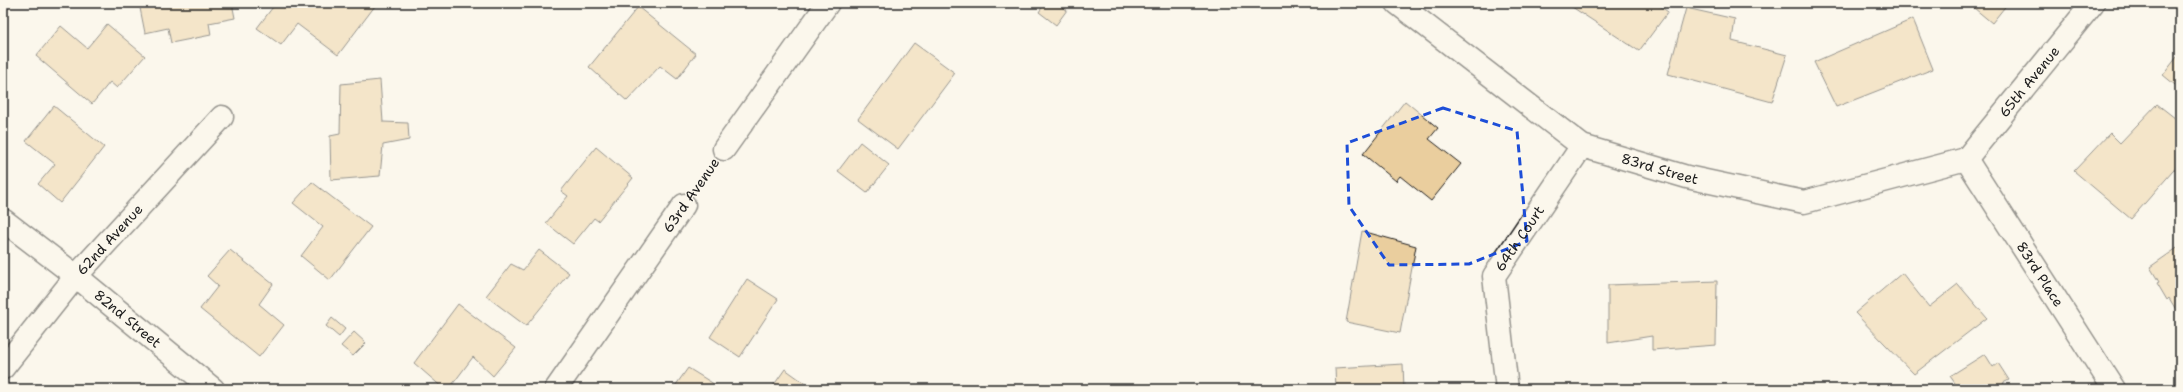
<svg xmlns="http://www.w3.org/2000/svg" width="2183" height="392" font-family="'Shantell Sans',sans-serif">
  <style>
    .building { fill: #eace9e; stroke: #1c1c1c }
    .lines { fill: none; stroke-linecap: round; stroke-linejoin: round }
    .street-casing { stroke: #1c1c1c; stroke-width: 25 }
    .path { stroke: #1c1c1c; stroke-width: 2.5; stroke-dasharray: 4 3; stroke-linecap: butt }
    .street { stroke: #fbf7ec; stroke-width: 22 }
    .marked { fill: none; stroke: #1d4ed8; stroke-width: 3; stroke-dasharray: 8 5; stroke-linejoin: round }
    .labels { text-anchor: middle; stroke-width: 3; stroke-linejoin: round; paint-order: stroke }
    .street-label { font-size: 14px; fill: #1c1c1c; stroke: #fbf7ec }
  </style>
  <rect width="100%" height="100%" fill="#fbf7ec"/>
  <filter id="ink" filterUnits="userSpaceOnUse"><feTurbulence type="fractalNoise" baseFrequency=".025" numOctaves="2"/><feDisplacementMap in="SourceGraphic" scale="8" xChannelSelector="R" yChannelSelector="G"/><feConvolveMatrix kernelMatrix="1 2 1 2 8 2 1 2 1" color-interpolation-filters="sRGB"/></filter>
  <g filter="url(#ink)">
    <path class="building" d="M 139,3 L 232,3 L 235,18 L 209,23 L 211,35 L 171,43 L 168,28 L 145,33 Z
      M 276,3 L 370,3 L 375,6 L 338,55 L 297,24 L 281,45 L 257,28 Z
      M 1045,3 L 1056,3 L 1067,10 L 1056,25 L 1039,12 Z
      M 1566,3 L 1656,3 L 1668,12 L 1639,51 Z
      M 1968,3 L 2008,3 L 1992,23 Z
      M 638,7 L 696,54 L 677,79 L 660,66 L 627,101 L 589,67 Z
      M 1686,8 L 1735,19 L 1732,41 L 1787,55 L 1772,102 L 1668,74 Z
      M 1913,19 L 1933,69 L 1836,107 L 1814,62 Z
      M 107,24 L 145,56 L 117,88 L 110,82 L 92,104 L 36,56 L 61,26 L 87,48 Z
      M 914,43 L 955,73 L 898,149 L 858,119 Z
      M 2180,53 L 2180,89 L 2163,75 Z
      M 380,80 L 383,122 L 408,123 L 409,140 L 383,145 L 380,176 L 331,180 L 330,136 L 340,134 L 341,84 Z
      M 1405,101 L 1438,128 L 1429,139 L 1461,164 L 1431,201 L 1400,176 L 1396,181 L 1363,154 Z
      M 2157,104 L 2180,122 L 2180,163 L 2131,219 L 2074,171 L 2110,133 L 2120,143 Z
      M 54,106 L 104,147 L 60,203 L 38,184 L 55,164 L 26,141 Z
      M 860,142 L 889,165 L 867,193 L 838,171 Z
      M 596,147 L 633,178 L 598,221 L 594,218 L 573,244 L 546,223 L 568,196 L 561,191 Z
      M 312,182 L 371,227 L 330,280 L 301,256 L 323,227 L 293,203 Z
      M 1362,231 L 1416,246 L 1400,333 L 1346,322 Z
      M 2180,246 L 2180,312 L 2178,313 L 2169,298 L 2167,300 L 2157,283 L 2159,282 L 2150,267 Z
      M 230,250 L 273,284 L 259,304 L 284,325 L 259,357 L 200,309 L 218,286 L 207,276 Z
      M 539,250 L 569,273 L 526,326 L 486,296 L 511,264 L 523,270 Z
      M 1902,273 L 1929,307 L 1958,284 L 1987,318 L 1914,374 L 1855,313 Z
      M 747,279 L 778,299 L 740,357 L 710,337 Z
      M 1717,281 L 1716,345 L 1652,350 L 1652,336 L 1608,343 L 1608,285 Z
      M 458,304 L 516,348 L 493,376 L 473,357 L 449,389 L 444,389 L 414,363 Z
      M 332,318 L 345,329 L 339,337 L 326,326 Z
      M 354,332 L 366,343 L 353,356 L 341,346 Z
      M 1985,354 L 1993,367 L 1998,363 L 2009,380 L 2003,383 L 2007,389 L 1959,389 L 1950,376 Z
      M 1403,364 L 1404,389 L 1336,389 L 1335,368 Z
      M 688,368 L 722,389 L 673,389 Z
      M 785,369 L 813,389 L 771,389 Z"/>
    <g class="lines">
      <g class="street-casing">
        <g id="street">
          <path id="s1" d="M 1397,3 L 1582,146 L 1687,177 L 1804,202 L 1966,159"/>
          <path d="M 724,149 L 828,3"/>
          <path id="s2" d="M 1966,159 L 2114,389"/>
          <path id="s3" d="M 1966,159 L 2093,3"/>
          <path id="s4" d="M 3,220 L 76,276 L 213,389"/>
          <path id="s5" d="M 3,368 L 76,276 L 222,117"/>
          <path d="M 556,389 L 684,205"/>
          <path id="s6" d="M 1507,389 L 1494,276 L 1582,146"/>
        </g>
      </g>
      <path class="path" d="M 700,183 L 708,171"/>
      <use href="#street" class="street"/>
    </g>
  </g>
  <path d="M0 0H2183V392H0ZM 1443,108 L 1517,131 L 1527,241 L 1469,264 L 1389,265 L 1349,206 L 1347,143 Z" fill="#fbf7ec" fill-opacity=".55" fill-rule="evenodd"/>
  <path class="marked" d="M 1443,108 L 1517,131 L 1527,241 L 1469,264 L 1389,265 L 1349,206 L 1347,143 Z"/>
  <g class="labels">
    <g class="street-label">
      <text dy="5" stroke="none"><textPath href="#s3" startOffset="100">65th Avenue</textPath></text>
      <text dy="5" stroke="none"><textPath href="#s1" startOffset="315">83rd Street</textPath></text>
      <text transform="translate(691 195) rotate(-55)" y="5">63rd Avenue</text>
      <text dy="5" stroke="none"><textPath href="#s6" startOffset="159">64th Court</textPath></text>
      <text dy="5" stroke="none"><textPath href="#s5" startOffset="167">62nd Avenue</textPath></text>
      <text dy="5" stroke="none"><textPath href="#s2" startOffset="137">83rd Place</textPath></text>
      <text dy="5" stroke="none"><textPath href="#s4" startOffset="159">82nd Street</textPath></text>
    </g>
  </g>
  <rect width="2183" height="392" fill="none" stroke="#fbf7ec" stroke-width="16"/>
  <rect x="8" y="8" width="2167" height="376" fill="none" stroke="#1c1c1c" stroke-width="1.5" filter="url(#ink)"/>
</svg>
